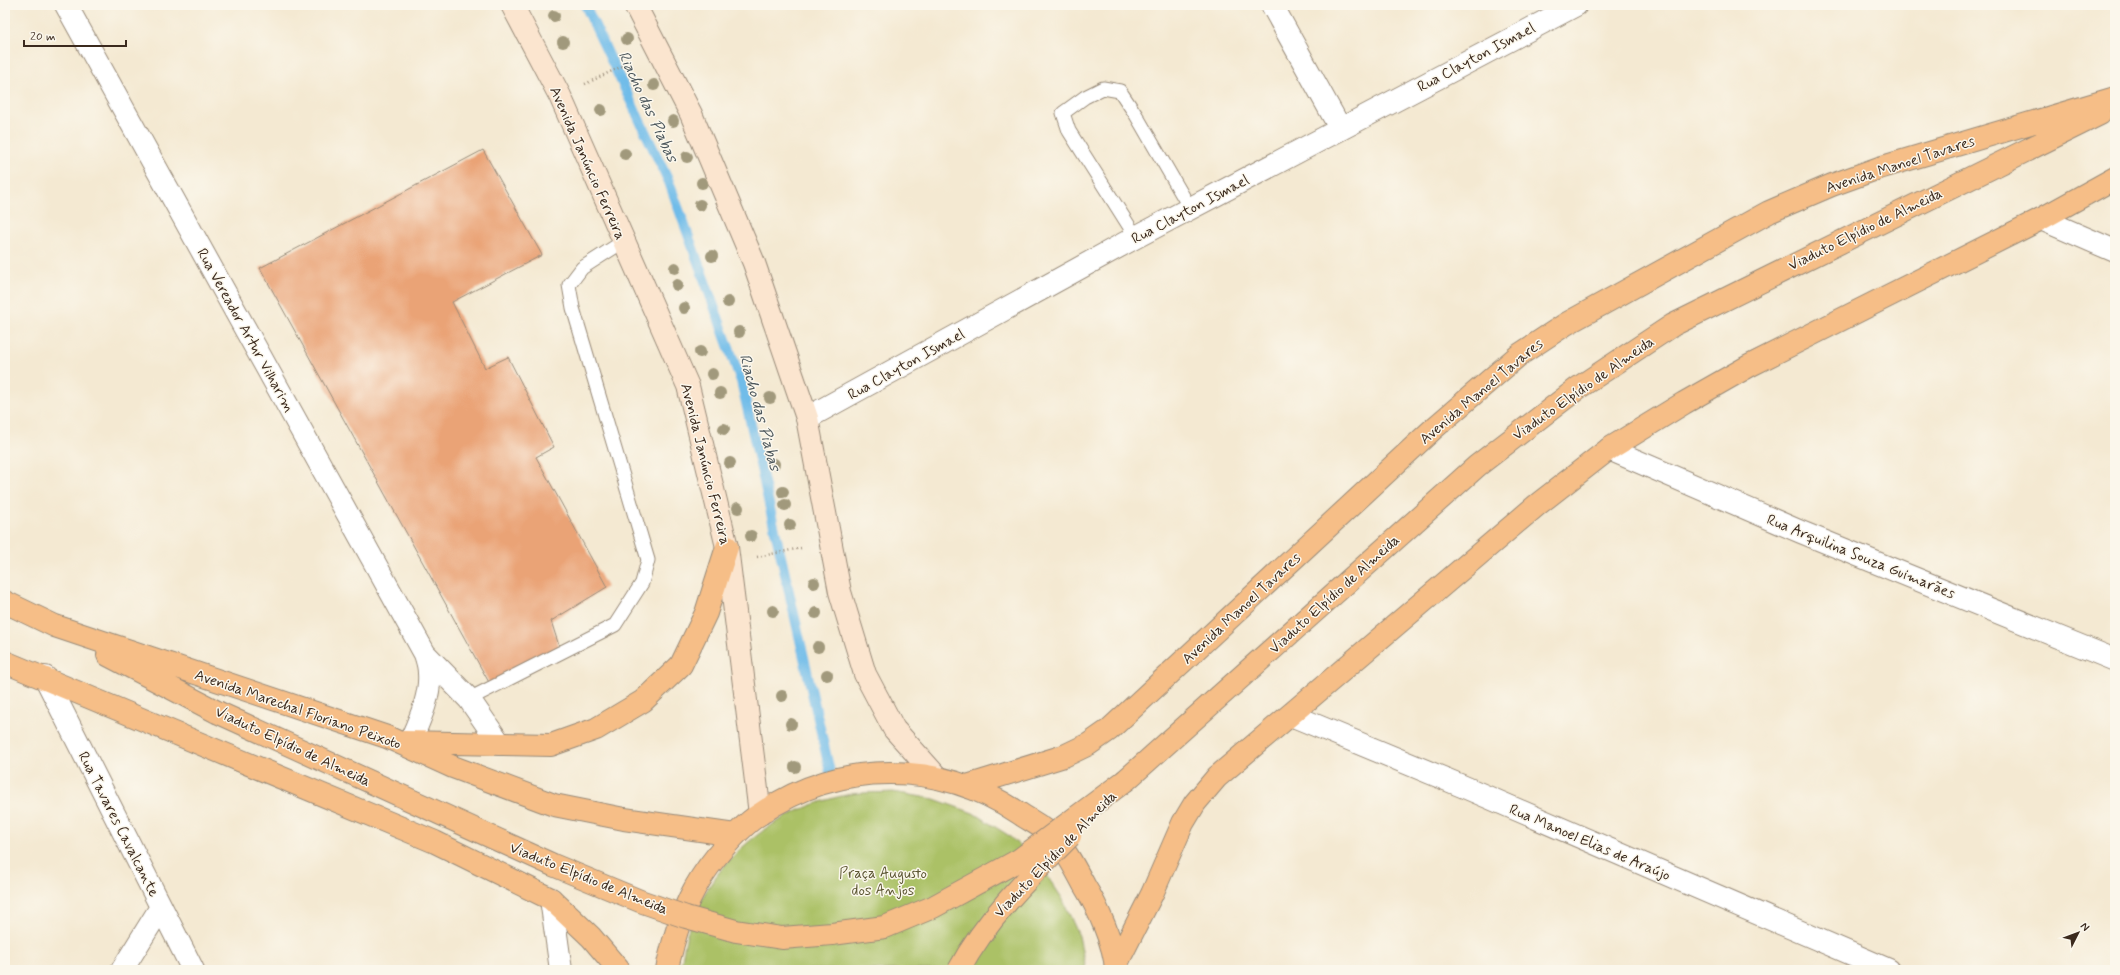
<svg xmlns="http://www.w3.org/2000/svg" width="2120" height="975" font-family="Mynerve,sans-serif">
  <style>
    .green { fill: #abc166; stroke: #737642 }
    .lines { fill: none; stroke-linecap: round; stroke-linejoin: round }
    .stream { stroke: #6fbce9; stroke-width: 10 }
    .building { fill: #eaa376 }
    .lane-casing { stroke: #988a78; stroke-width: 15 }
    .street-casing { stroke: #988a78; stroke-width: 24 }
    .secondary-casing { stroke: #988a78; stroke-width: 24 }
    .primary-casing { stroke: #988a78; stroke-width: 24 }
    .path { stroke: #988a78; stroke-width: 2.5; stroke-dasharray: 1 3; stroke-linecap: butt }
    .lane { stroke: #fff; stroke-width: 13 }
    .street { stroke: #fff; stroke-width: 22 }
    .secondary { stroke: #fbe5cf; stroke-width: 22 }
    .primary { stroke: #f6be87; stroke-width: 22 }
    .primary-bridge-casing { stroke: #988a78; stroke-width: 24; stroke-linecap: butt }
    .primary-bridge { stroke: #f6be87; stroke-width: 22 }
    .tree { fill: #a1997b }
    .labels { text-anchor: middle; stroke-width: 3; stroke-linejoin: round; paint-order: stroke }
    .street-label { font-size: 15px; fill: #3b2a1e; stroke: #fbf7ec }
    .park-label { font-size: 15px; fill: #5d5734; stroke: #fbf7ec }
    .water-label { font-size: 16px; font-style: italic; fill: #4b565b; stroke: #fbf7ec }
  </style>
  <rect width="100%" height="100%" fill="#fbf7ec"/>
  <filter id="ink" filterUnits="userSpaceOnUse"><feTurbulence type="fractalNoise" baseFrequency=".025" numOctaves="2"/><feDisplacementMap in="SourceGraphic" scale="8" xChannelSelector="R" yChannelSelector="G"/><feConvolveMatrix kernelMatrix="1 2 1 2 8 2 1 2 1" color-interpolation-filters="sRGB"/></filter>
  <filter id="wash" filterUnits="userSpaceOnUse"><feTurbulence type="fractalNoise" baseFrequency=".012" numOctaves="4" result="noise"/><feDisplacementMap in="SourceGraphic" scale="16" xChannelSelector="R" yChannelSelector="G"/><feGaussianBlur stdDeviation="0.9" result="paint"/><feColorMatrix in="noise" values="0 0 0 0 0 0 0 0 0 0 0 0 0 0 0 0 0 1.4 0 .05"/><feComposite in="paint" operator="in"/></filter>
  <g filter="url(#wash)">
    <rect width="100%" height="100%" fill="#f4e9d2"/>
    <path class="green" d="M 893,792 L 934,799 L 973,813 L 1008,835 L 1039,864 L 1062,898 L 1079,936 L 1086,970 L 680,970 C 683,957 684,944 688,931 C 711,858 777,808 851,794 C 864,792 880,793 893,792 Z"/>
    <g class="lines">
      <path class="stream" d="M 585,5 L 669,182 L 741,381 L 831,776"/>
    </g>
    <g id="blocks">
      <path class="building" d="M 483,150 L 542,255 L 452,302 L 485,368 L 508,357 L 554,447 L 536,457 L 607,587 L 551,621 L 561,652 L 491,686 L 260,268 Z"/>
    </g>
  </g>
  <g filter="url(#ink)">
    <use href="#blocks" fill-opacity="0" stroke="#988a78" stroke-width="1"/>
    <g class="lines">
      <g class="lane-casing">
        <path id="lane" d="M 1136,237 L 1069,131 L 1063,113 L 1085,97 L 1103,88 L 1120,91 L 1136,115 L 1191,210
          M 469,699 L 615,625 L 642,583 L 648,560 L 573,308 L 569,285 L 582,268 L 624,241"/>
      </g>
      <g class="street-casing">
        <path id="street" d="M 66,5 L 425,654 L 469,699 L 500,744
          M 1272,5 L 1340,128
          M 2041,219 L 2115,251
          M 807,418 L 1136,237 L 1576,5
          M 1609,449 L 1801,532 L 2115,660
          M 45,677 L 193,970
          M 1291,715 L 1462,786 L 1889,970
          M 410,742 C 419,721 431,696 429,673 C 429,667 427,660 425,654
          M 551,899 L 561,970
          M 122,970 L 161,907"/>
      </g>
      <g class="secondary-casing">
        <path id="secondary" d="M 512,5 L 560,96 L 688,386 L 727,547 L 760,814
          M 635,5 L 691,114 L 754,263 L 807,418 L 840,592 L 865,674 L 894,729 L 937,777"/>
      </g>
      <g class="primary-casing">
        <path id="primary" d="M 5,602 L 55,626 L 387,737 L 453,767 L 554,805 L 624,819 L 735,835
          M 108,655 L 217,712
          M 5,662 L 435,842 L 551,899 L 591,937 L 619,970
          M 404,742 L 551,745 L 596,729 L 643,701 L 681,665 L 706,613 L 727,547
          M 1126,780 L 1477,466 L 1578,388 L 1673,325 L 2100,114
          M 967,786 L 1064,756 L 1089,744 L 1109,730 L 1432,430 L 1519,355 L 1566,324 L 1769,212 L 1832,185 L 1879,168 L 2115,98
          M 1116,965 L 1152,894 L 1183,823 L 1195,803 L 1217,777 L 1537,505 L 1609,449 L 1684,403 L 1749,366 L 2041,219 L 2115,178
          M 667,970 C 668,962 671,953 673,944 C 682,911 694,884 716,857 C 729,841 743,825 760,814 C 840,759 940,760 1019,813 C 1029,820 1043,827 1052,835 C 1065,849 1075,868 1084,885 C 1097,906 1115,945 1116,970"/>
      </g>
      <path class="path" d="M 585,84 L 631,62
        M 757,557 L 801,548"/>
      <use href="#lane" class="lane"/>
      <use href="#street" class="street"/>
      <use href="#secondary" class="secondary"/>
      <use href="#primary" class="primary"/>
      <g class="primary-bridge-casing">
        <path id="primary-bridge" d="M 217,712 L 553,865 L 640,901 L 686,917 L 736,931 L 782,938 L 832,934 L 885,927 L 933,907 L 1019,860 L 1126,780
          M 959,970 C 987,918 1029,877 1070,836"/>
      </g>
      <use href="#primary-bridge" class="primary-bridge"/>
    </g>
    <g class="tree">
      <circle cx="554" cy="16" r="6"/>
      <circle cx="627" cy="39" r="6"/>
      <circle cx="563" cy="42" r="6"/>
      <circle cx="654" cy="85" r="6"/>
      <circle cx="601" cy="110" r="6"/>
      <circle cx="673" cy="121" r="6"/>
      <circle cx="625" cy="154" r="6"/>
      <circle cx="687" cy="157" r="6"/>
      <circle cx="702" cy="183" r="6"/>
      <circle cx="700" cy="205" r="6"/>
      <circle cx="712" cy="256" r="6"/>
      <circle cx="675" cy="268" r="6"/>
      <circle cx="677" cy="285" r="6"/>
      <circle cx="728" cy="302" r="6"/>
      <circle cx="684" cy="308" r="6"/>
      <circle cx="739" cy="332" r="6"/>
      <circle cx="700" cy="352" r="6"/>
      <circle cx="712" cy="374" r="6"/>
      <circle cx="720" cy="393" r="6"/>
      <circle cx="770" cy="398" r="6"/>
      <circle cx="724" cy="429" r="6"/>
      <circle cx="730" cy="463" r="6"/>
      <circle cx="774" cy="464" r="6"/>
      <circle cx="783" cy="492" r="6"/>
      <circle cx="785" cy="505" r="6"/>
      <circle cx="738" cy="508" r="6"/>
      <circle cx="790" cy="525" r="6"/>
      <circle cx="751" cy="536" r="6"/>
      <circle cx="814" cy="583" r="6"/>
      <circle cx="773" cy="611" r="6"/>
      <circle cx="816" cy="613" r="6"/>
      <circle cx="818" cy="647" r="6"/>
      <circle cx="827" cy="675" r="6"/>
      <circle cx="782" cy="696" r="6"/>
      <circle cx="791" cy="724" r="6"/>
      <circle cx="795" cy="767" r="6"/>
    </g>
  </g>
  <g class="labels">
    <g class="street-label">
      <text transform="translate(1476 57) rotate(-28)" y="5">Rua Clayton Ismael</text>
      <text transform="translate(588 163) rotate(66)" y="5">Avenida Janúncio Ferreira</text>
      <text transform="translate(1900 164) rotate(-18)" y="5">Avenida Manoel Tavares</text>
      <text transform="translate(1190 209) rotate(-28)" y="5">Rua Clayton Ismael</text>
      <text transform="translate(1865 229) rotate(-26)" y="5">Viaduto Elpídio de Almeida</text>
      <text transform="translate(246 330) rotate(61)" y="5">Rua Vereador Artur Vilharim</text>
      <text transform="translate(906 364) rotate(-29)" y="5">Rua Clayton Ismael</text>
      <text transform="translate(1583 388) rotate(-35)" y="5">Viaduto Elpídio de Almeida</text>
      <text transform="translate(1481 391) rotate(-40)" y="5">Avenida Manoel Tavares</text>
      <text transform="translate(706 464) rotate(76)" y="5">Avenida Janúncio Ferreira</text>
      <text transform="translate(1861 556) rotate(22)" y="5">Rua Arquilina Souza Guimarães</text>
      <text transform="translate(1334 594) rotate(-42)" y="5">Viaduto Elpídio de Almeida</text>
      <text transform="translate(1241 608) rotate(-43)" y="5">Avenida Manoel Tavares</text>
      <text transform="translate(298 709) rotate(19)" y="5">Avenida Marechal Floriano Peixoto</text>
      <text transform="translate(293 746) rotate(25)" y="5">Viaduto Elpídio de Almeida</text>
      <text transform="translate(119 824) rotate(63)" y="5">Rua Tavares Cavalcante</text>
      <text transform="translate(1590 842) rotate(23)" y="5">Rua Manoel Elias de Araújo</text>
      <text transform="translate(1055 854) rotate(-46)" y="5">Viaduto Elpídio de Almeida</text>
      <text transform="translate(589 878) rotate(22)" y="5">Viaduto Elpídio de Almeida</text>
    </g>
    <g class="park-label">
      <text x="883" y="878">Praça Augusto<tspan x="883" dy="17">dos Anjos</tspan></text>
    </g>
    <g class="water-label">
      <text transform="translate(649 106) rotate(65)" y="6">Riacho das Piabas</text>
      <text transform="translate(761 412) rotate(75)" y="6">Riacho das Piabas</text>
    </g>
  </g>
  <rect width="2120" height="975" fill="none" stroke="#fbf7ec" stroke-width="20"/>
  <g transform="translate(2078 933) rotate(48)" stroke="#fbf7ec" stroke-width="3" paint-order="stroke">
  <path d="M0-3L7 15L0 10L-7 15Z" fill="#3b2a1e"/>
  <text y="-6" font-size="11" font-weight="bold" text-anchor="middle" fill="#3b2a1e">N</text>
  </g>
  <path d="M24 40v6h102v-6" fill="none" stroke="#3b2a1e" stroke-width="2"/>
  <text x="30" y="40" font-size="12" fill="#3b2a1e" stroke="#fbf7ec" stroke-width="3" paint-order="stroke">20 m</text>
</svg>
